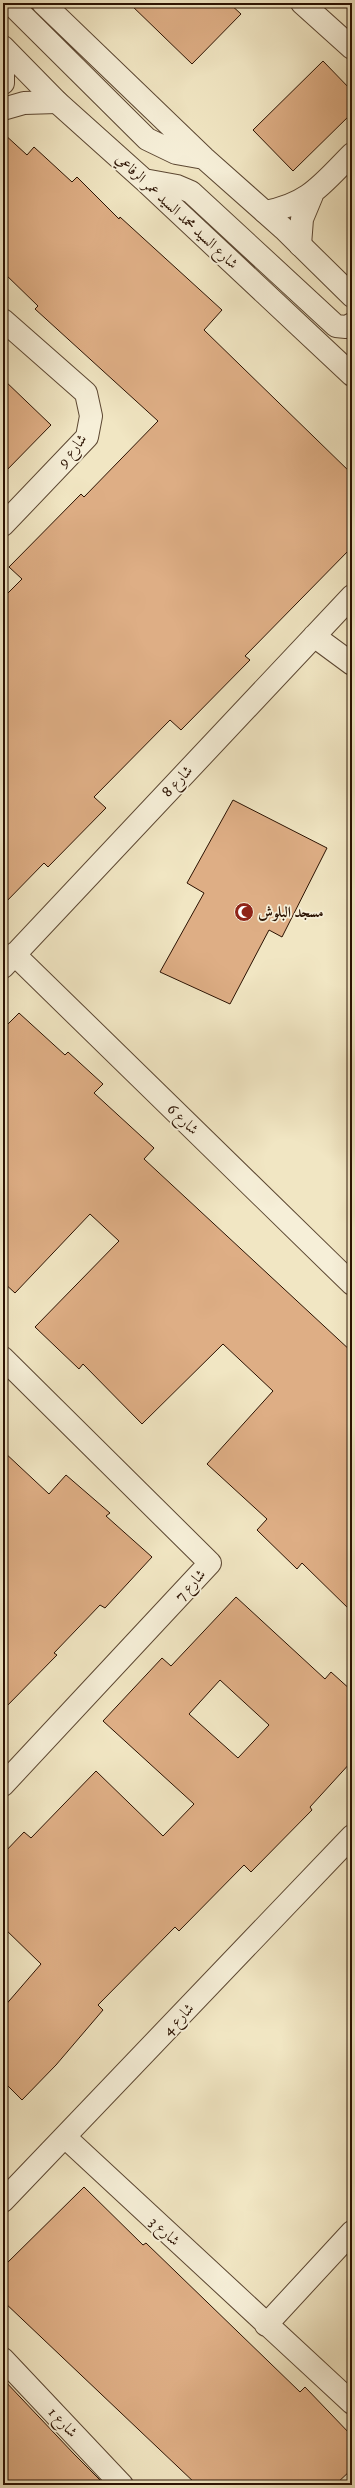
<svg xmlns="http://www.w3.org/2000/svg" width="355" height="2488" font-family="'IM FELL DW Pica',Amiri,serif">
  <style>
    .building { fill: #deae85; stroke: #2b1202; fill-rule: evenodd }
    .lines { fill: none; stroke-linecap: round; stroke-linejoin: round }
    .minor-casing { stroke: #5c4732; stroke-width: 24 }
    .tertiary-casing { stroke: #5c4732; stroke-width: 24 }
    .minor { stroke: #f6efd8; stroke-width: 22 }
    .tertiary { stroke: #f6efd8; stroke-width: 22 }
    .labels { text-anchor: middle; stroke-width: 3.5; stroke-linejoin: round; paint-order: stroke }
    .street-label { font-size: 15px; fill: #2b1202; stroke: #f6efd8 }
    .poi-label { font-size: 15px; font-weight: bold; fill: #2b1202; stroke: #f6efd8; text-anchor: start }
  </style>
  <rect width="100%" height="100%" fill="#f1e6c3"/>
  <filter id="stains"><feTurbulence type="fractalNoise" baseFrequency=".005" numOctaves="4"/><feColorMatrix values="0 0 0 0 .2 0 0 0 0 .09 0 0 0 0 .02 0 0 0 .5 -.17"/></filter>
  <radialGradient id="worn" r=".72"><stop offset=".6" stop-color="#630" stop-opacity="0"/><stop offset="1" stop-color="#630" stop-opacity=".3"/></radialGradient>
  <path class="building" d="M 129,3 L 229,3 L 241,14 L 192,64 Z
    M 323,61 L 352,91 L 352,113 L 293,171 L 253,130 Z
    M 3,133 L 27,155 L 34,147 L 72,182 L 77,177 L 119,219 L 120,217 L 222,310 L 204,330 L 352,474 L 352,547 L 245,656 L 250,660 L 181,730 L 170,720 L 94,797 L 106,808 L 48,867 L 44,863 L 3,905 L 3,598 L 22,579 L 9,567 L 81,494 L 84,497 L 158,421 L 35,309 L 38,306 L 3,272 Z
    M 3,379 L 51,425 L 3,474 Z
    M 233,800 L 327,848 L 282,937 L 269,930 L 230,1004 L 160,972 L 204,893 L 187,883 Z
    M 19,1013 L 65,1055 L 68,1052 L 103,1084 L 94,1093 L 154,1148 L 144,1159 L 352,1352 L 352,1612 L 302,1563 L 297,1569 L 257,1530 L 267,1519 L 207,1464 L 273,1391 L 223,1344 L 142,1424 L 83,1364 L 79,1369 L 35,1327 L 119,1241 L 90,1214 L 15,1293 L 3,1282 L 3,1029 Z
    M 3,1451 L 49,1494 L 66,1475 L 110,1513 L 106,1516 L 152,1557 L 105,1608 L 100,1605 L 54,1653 L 57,1655 L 3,1710 Z
    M 236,1597 L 325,1679 L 331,1672 L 352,1691 L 352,1761 L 310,1807 L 312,1810 L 251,1872 L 244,1865 L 179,1931 L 175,1927 L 98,2005 L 103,2010 L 56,2065 L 22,2100 L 3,2081 L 3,2008 L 41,1964 L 3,1927 L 3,1854 L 24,1832 L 31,1838 L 96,1771 L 163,1836 L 194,1804 L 103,1721 L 162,1658 L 171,1666 ZM 220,1680 L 269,1725 L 238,1758 L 189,1714 Z
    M 84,2187 L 143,2245 L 146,2243 L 300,2392 L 305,2387 L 352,2436 L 352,2469 L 335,2485 L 197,2485 L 3,2301 L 3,2267 Z
    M 3,2379 L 74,2454 L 105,2485 L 3,2485 Z"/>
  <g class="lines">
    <g class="minor-casing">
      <path id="minor" d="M 302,3 L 352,48
        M 3,50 L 3,83
        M 3,109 L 24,103 L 57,102
        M 265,212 C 309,204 322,184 352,154
        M 300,245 L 302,219 L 312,195
        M 3,320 L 86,393 L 91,416 L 87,437 L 3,525
        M 314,636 L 352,664
        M 14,954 L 352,1284
        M 3,967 L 352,596
        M 3,1358 L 210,1563 L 3,1785
        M 65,2137 L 352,2403
        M 3,2201 L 352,1836
        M 266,2325 L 352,2232
        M 3,2359 L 122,2485"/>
    </g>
    <g class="tertiary-casing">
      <path id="tertiary" d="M 10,3 L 147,139 L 176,153 L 204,158
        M 43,3 L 204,158 L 284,229 L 352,296
        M 3,47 L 57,102 L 144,180 L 352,375
        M 144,180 L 177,186 L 191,192 L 336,326 L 346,327 L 352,324"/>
    </g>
    <use href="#minor" class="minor"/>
    <use href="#tertiary" class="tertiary"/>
  </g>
  <defs>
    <g id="mosque-disc" transform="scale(1)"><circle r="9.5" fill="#8f2418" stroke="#f6efd8"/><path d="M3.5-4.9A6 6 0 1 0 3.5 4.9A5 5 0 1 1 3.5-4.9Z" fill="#fff"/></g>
  </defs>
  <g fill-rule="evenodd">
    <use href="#mosque-disc" x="244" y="912"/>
  </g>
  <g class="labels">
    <g class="street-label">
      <text transform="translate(177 211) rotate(43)" y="5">شارع السيد محمد السيد عمر الرفاعي</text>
      <text transform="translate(72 450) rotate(-51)" y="5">شارع 9</text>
      <text transform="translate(177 781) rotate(-47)" y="5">شارع 8</text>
      <text transform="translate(183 1119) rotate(44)" y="5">شارع 6</text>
      <text transform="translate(190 1585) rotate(-47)" y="5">شارع 7</text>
      <text transform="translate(178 2019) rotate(-46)" y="5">شارع 4</text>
      <text transform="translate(165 2231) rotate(43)" y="5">شارع 3</text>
      <text transform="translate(63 2422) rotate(47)" y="5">شارع 1</text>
    </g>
    <g class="poi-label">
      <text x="258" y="917">مسجد البلوش</text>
    </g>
  </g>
  <rect width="355" height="2488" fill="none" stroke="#f1e6c3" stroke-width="16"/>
  <rect x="4" y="4" width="347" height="2480" fill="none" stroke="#2b1202" stroke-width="2"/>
  <rect x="8" y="8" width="339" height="2472" fill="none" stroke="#2b1202"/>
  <rect width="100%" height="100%" filter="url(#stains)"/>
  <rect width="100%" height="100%" fill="url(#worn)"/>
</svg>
